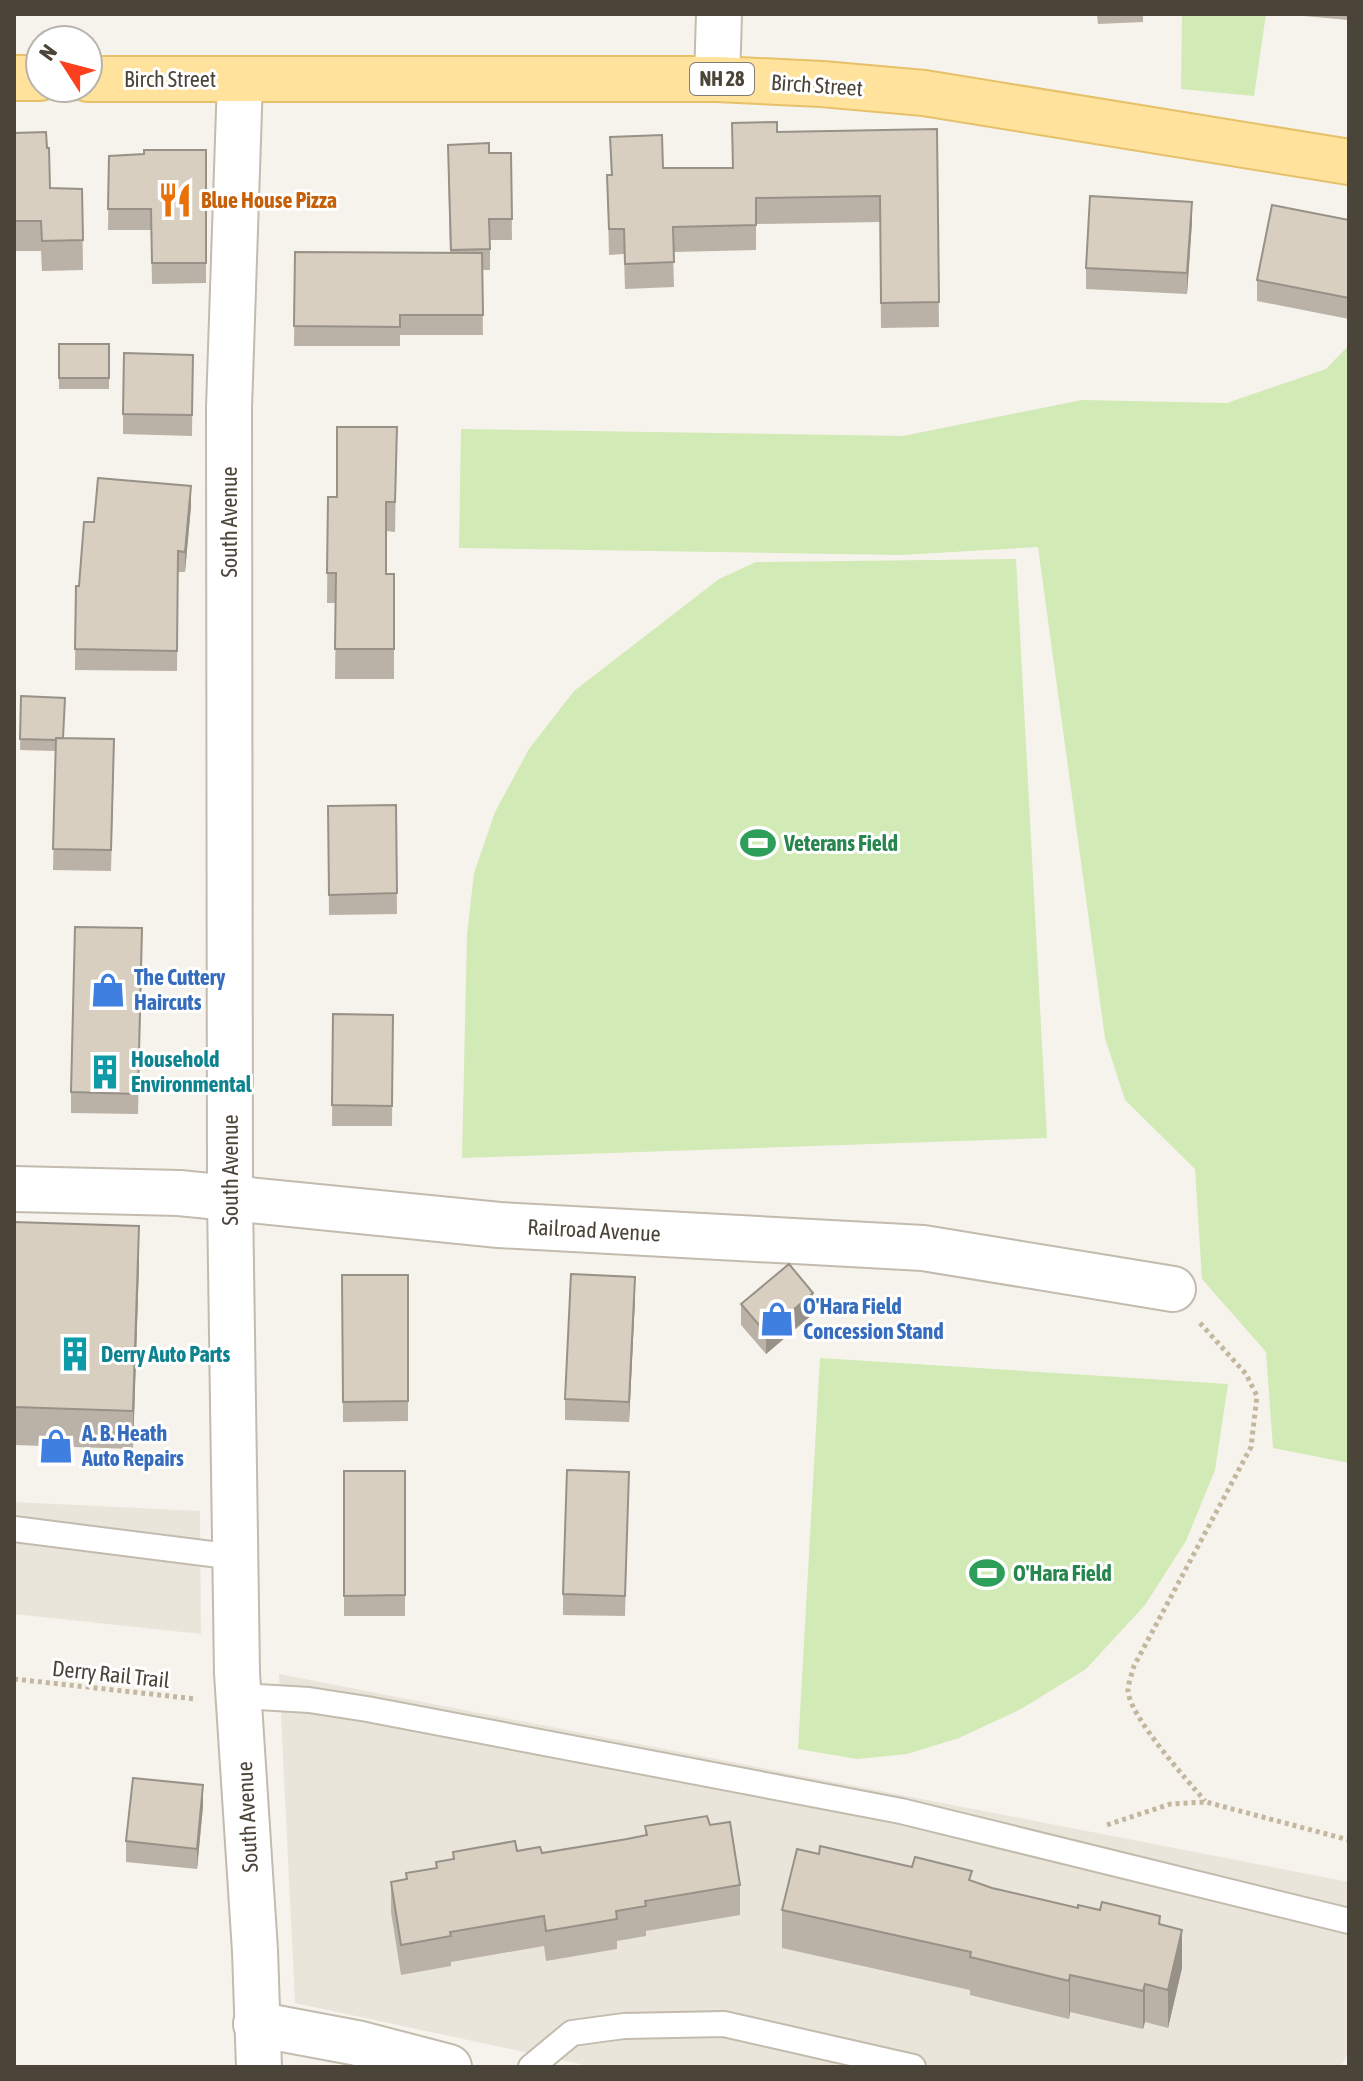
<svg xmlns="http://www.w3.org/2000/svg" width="1363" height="2081" font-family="'Asap Condensed',sans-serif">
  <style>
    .residential { fill: #eae5da }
    .green { fill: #d2eab5 }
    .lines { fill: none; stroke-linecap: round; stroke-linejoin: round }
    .service-casing { stroke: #c2bbae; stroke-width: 28 }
    .minor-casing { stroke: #c2bbae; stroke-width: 48 }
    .tertiary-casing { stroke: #c2bbae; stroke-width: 48 }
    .primary-casing { stroke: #e6c16a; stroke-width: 48 }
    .path { stroke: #c4b79f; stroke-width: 5; stroke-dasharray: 4 4; stroke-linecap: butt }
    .service { stroke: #fff; stroke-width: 24 }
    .minor { stroke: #fff; stroke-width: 44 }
    .tertiary { stroke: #fff; stroke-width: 44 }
    .primary { stroke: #ffe39c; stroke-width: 44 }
    .wall { fill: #bab2a6 }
    .shaded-wall { fill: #979187 }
    .building { fill: #d8cfc1; stroke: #979187; stroke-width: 2 }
    .labels { text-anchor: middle; stroke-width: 6; stroke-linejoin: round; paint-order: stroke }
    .shield { fill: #fff; stroke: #817c74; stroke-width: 2 }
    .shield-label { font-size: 20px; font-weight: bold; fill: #4b4439 }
    .street-label { font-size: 22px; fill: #4b4439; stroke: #fff }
    .food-label { font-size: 22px; font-weight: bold; fill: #c56008; stroke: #fff; text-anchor: start }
    .leisure-label { font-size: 22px; font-weight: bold; fill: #27864d; stroke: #fff; text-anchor: start }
    .shop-label { font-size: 22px; font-weight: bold; fill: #366cbe; stroke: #fff; text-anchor: start }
    .culture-label { font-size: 22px; font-weight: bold; fill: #0d838f; stroke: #fff; text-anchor: start }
  </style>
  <rect width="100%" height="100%" fill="#f6f3ec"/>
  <path class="residential" d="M 14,1502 L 200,1511 L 201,1634 L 14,1614 Z
    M 279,1674 L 1349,1882 L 1349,2051 L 1341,2067 L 594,2067 L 295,2003 Z"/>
  <path class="green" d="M 1182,14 L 1266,14 L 1254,96 L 1181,89 Z
    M 1349,345 L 1349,1463 L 1273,1448 L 1266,1352 L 1202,1279 L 1195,1169 L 1125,1100 L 1105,1038 L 1038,547 L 901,555 L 459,548 L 461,429 L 903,436 L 1082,400 L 1227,403 L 1326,369 Z
    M 1016,559 L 1047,1138 L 462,1158 L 467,935 L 474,873 L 495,812 L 529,749 L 574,691 L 719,579 L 756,562 Z
    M 820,1358 L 1228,1384 L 1215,1470 L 1186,1541 L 1145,1605 L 1086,1669 L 1021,1709 L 959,1738 L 907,1754 L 857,1759 L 798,1749 Z"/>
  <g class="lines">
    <g class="service-casing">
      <path id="service" d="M 14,1529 L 235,1557
        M 240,1696 L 309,1700 L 367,1709 L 901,1811 L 1349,1921
        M 531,2067 L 572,2033 L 624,2026 L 724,2024 L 913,2067"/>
    </g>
    <g class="minor-casing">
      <path id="minor" d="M 717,79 L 719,14
        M 14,1189 L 179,1193 L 499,1225 L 923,1248 L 1173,1289
        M 256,2024 L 357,2043 L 449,2067"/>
    </g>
    <g class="tertiary-casing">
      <path id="tertiary" d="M 240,80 L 229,408 L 230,1199 L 237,1673 L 255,1951 L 259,2067"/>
    </g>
    <g class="primary-casing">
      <path id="primary" d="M 14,78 L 40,78
        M 88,79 L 717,79 L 822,84 L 924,93 L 1349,162"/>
    </g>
    <path class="path" d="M 1200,1323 L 1246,1374 L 1257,1396 L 1251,1447 L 1134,1666 C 1132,1673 1128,1684 1128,1691 C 1130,1717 1187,1780 1205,1801
      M 14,1679 L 196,1699
      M 1107,1825 L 1170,1804 L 1206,1802 L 1349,1840"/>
    <use href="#service" class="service"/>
    <use href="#minor" class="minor"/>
    <use href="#tertiary" class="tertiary"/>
    <use href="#primary" class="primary"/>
  </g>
  <path class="wall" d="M 1097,14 L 1143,14 L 1143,22 L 1098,24 Z
    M 1304,14 L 1348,14 L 1348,20 L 1304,16 Z
    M 937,129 L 939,327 L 881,328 L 880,222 L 756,224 L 756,250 L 673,252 L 674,287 L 625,289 L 624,254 L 609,255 L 607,175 L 611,175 L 610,137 L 663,168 L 732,168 L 777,132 Z
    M 14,133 L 50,188 L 82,189 L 83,270 L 42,271 L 41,251 L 14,251 Z
    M 206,150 L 206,283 L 152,284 L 151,230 L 108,230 L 109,156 L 144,154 Z
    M 489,153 L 511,153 L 512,240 L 490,240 L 490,270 L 482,270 L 483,335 L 400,335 L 400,346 L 294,346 L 295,252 L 450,253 L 448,165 Z
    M 1349,220 L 1349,319 L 1257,301 L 1257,280 Z
    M 1192,222 L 1187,294 L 1086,289 L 1086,268 Z
    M 59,344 L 109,344 L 109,389 L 59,389 Z
    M 193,355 L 192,436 L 123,434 L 123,414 Z
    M 397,427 L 395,532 L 386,531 L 386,574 L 394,574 L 394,679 L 335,679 L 336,603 L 327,603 L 328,497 L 337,497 Z
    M 191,506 L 185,572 L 178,572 L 177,671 L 75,670 L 76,586 L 79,586 L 94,522 Z
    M 21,696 L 64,738 L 114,760 L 111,871 L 53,870 L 56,751 L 20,750 Z
    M 396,805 L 397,914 L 329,915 L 328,806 Z
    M 142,949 L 138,1114 L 71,1113 L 71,1092 Z
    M 333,1014 L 393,1015 L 392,1126 L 332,1126 Z
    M 14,1222 L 139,1264 L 133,1449 L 14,1445 Z
    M 342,1275 L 408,1275 L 408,1421 L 343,1422 Z
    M 635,1298 L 629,1422 L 565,1420 L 565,1399 Z
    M 741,1304 L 813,1314 L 766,1354 L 741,1325 Z
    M 344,1471 L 405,1471 L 405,1616 L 344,1616 Z
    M 629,1472 L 625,1616 L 563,1615 L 563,1594 Z
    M 203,1806 L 197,1869 L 126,1862 L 126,1841 Z
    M 710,1825 L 740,1885 L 740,1915 L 646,1931 L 646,1936 L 617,1941 L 617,1949 L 546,1961 L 544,1946 L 451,1962 L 451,1966 L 401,1975 L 391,1912 L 391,1882 L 406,1879 L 406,1873 L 436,1868 L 436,1862 L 453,1859 L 453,1852 L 517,1851 L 542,1853 L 627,1839 L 645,1835 L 645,1826 Z
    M 819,1854 L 972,1881 L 992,1888 L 1078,1908 L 1160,1924 L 1182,1968 L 1168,2028 L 1145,2022 L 1143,2029 L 1070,2012 L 1069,2019 L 970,1995 L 970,1990 L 782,1948 L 782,1910 Z"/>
  <path class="shaded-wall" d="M 1192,202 L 1192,222 L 1187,294 L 1187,273 Z
    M 191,486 L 191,506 L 185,572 L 185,552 Z
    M 139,1226 L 139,1264 L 133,1449 L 133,1411 Z
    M 635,1277 L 635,1298 L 629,1422 L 629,1402 Z
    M 813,1293 L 813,1314 L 766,1354 L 766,1333 Z
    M 203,1785 L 203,1806 L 197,1869 L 197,1849 Z
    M 1182,1930 L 1182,1968 L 1168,2028 L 1168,1990 Z
    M 1070,1975 L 1070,2012 L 1069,2019 L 1069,1981 Z
    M 1145,1984 L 1145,2022 L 1143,2029 L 1143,1991 Z"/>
  <path class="building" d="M 777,122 L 777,132 L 937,129 L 939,302 L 881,303 L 880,196 L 756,198 L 756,225 L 673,227 L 674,262 L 625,264 L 624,229 L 609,229 L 607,175 L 612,175 L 610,137 L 662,135 L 663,168 L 733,168 L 732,123 Z
    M 46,132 L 47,148 L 49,148 L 50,188 L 82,189 L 83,240 L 42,241 L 41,221 L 14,221 L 14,133 Z
    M 489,143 L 489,153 L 511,153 L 512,219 L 489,219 L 490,249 L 451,250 L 448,145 Z
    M 144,150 L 206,150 L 206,263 L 152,263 L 151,209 L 108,209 L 109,156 L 144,154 Z
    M 1090,196 L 1192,202 L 1187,273 L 1086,268 Z
    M 1272,205 L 1349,220 L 1349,298 L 1257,280 Z
    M 295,252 L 482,253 L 483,315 L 400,315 L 400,327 L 294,326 Z
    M 59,344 L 109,344 L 109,378 L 59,378 Z
    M 124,353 L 193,355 L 192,415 L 123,414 Z
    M 337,427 L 397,427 L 395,502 L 386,502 L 386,574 L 394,574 L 394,649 L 335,649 L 336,573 L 327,573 L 328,497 L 337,497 Z
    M 98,478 L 191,486 L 185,552 L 178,551 L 177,651 L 75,649 L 76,586 L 79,586 L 84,522 L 94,522 Z
    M 21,696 L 65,698 L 63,738 L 56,738 L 56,740 L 20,739 Z
    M 56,738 L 114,739 L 111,850 L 53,849 Z
    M 396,805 L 397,893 L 329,895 L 328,806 Z
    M 75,927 L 142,928 L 138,1094 L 71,1092 Z
    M 333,1014 L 393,1015 L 392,1106 L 332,1105 Z
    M 14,1222 L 139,1226 L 133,1411 L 14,1407 Z
    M 789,1264 L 813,1293 L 766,1333 L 741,1304 Z
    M 571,1274 L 635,1277 L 629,1402 L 565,1399 Z
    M 342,1275 L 408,1275 L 408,1401 L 343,1402 Z
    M 567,1470 L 629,1472 L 625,1596 L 563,1594 Z
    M 344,1471 L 405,1471 L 405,1595 L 344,1596 Z
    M 133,1778 L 203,1785 L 197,1849 L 126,1841 Z
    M 707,1816 L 710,1825 L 730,1822 L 740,1885 L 645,1901 L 646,1906 L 616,1911 L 617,1919 L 546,1931 L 544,1916 L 450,1932 L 451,1936 L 401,1945 L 391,1882 L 407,1879 L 406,1873 L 437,1868 L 436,1862 L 454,1859 L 453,1852 L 515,1841 L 517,1851 L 540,1847 L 542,1853 L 627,1839 L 647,1835 L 645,1826 Z
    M 820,1846 L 912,1867 L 915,1857 L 972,1871 L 969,1880 L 992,1888 L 1078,1908 L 1078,1905 L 1100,1910 L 1102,1902 L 1160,1916 L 1159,1924 L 1182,1930 L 1168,1990 L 1145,1984 L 1143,1991 L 1070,1975 L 1069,1981 L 970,1957 L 971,1952 L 782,1910 L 797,1849 L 819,1854 Z"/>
  <defs>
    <g id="restaurant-bare" transform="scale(2.76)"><path d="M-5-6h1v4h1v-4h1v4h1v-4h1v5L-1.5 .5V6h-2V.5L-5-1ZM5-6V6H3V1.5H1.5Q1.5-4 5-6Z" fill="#e8710a" stroke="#fff" stroke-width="2.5" paint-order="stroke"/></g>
    <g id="stadium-bare" transform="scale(2.76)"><path d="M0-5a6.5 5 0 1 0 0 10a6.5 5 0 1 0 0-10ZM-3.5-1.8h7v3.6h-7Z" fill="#2e9e5b" stroke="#fff" stroke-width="2.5" paint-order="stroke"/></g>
    <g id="shop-bare" transform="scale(2.76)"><path d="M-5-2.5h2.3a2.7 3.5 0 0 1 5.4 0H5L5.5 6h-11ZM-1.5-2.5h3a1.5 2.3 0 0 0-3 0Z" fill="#3f7fe0" stroke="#fff" stroke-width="2.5" paint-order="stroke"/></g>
    <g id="building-bare" transform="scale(2.76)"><path d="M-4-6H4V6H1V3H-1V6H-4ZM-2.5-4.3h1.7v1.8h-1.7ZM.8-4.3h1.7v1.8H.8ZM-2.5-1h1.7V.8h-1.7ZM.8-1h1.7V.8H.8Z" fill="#0f9aa8" stroke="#fff" stroke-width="2.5" paint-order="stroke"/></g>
  </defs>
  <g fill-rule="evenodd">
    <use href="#restaurant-bare" x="175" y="200"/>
    <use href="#stadium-bare" x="758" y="843"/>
    <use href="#shop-bare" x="108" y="990"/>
    <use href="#building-bare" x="105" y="1072"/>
    <use href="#shop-bare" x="777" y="1319"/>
    <use href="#building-bare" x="75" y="1354"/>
    <use href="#shop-bare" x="56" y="1446"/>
    <use href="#stadium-bare" x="987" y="1573"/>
  </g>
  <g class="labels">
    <rect class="shield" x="690" y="63" width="64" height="32" rx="6"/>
    <g class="shield-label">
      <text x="722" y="86">NH 28</text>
    </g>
    <g class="street-label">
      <text x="170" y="87">Birch Street</text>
      <text transform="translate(817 85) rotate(4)" y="8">Birch Street</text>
      <text transform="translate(229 522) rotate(-90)" y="8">South Avenue</text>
      <text transform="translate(230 1170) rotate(-90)" y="8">South Avenue</text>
      <text transform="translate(594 1230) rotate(3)" y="8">Railroad Avenue</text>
      <text transform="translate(111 1674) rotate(6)" y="8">Derry Rail Trail</text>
      <text transform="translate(247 1817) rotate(-93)" y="8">South Avenue</text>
    </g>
    <g class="food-label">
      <text x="201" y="208">Blue House Pizza</text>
    </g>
    <g class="leisure-label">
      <text x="784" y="851">Veterans Field</text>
      <text x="1013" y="1581">O'Hara Field</text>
    </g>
    <g class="shop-label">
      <text x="134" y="985">The Cuttery<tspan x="134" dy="25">Haircuts</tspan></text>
      <text x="803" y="1314">O'Hara Field<tspan x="803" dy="25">Concession Stand</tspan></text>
      <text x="82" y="1441">A. B. Heath<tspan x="82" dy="25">Auto Repairs</tspan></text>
    </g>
    <g class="culture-label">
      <text x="131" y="1067">Household<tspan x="131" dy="25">Environmental</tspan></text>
      <text x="101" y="1362">Derry Auto Parts</text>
    </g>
  </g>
  <rect width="1363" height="2081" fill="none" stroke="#4b4439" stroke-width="32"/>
  <g transform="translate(64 64) rotate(306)"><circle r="38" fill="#ffffff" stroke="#b7b4b0" stroke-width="2"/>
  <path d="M0-6L14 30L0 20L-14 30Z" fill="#fc3f1d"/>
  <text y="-12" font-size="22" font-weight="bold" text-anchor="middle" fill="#4b4439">N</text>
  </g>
</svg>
